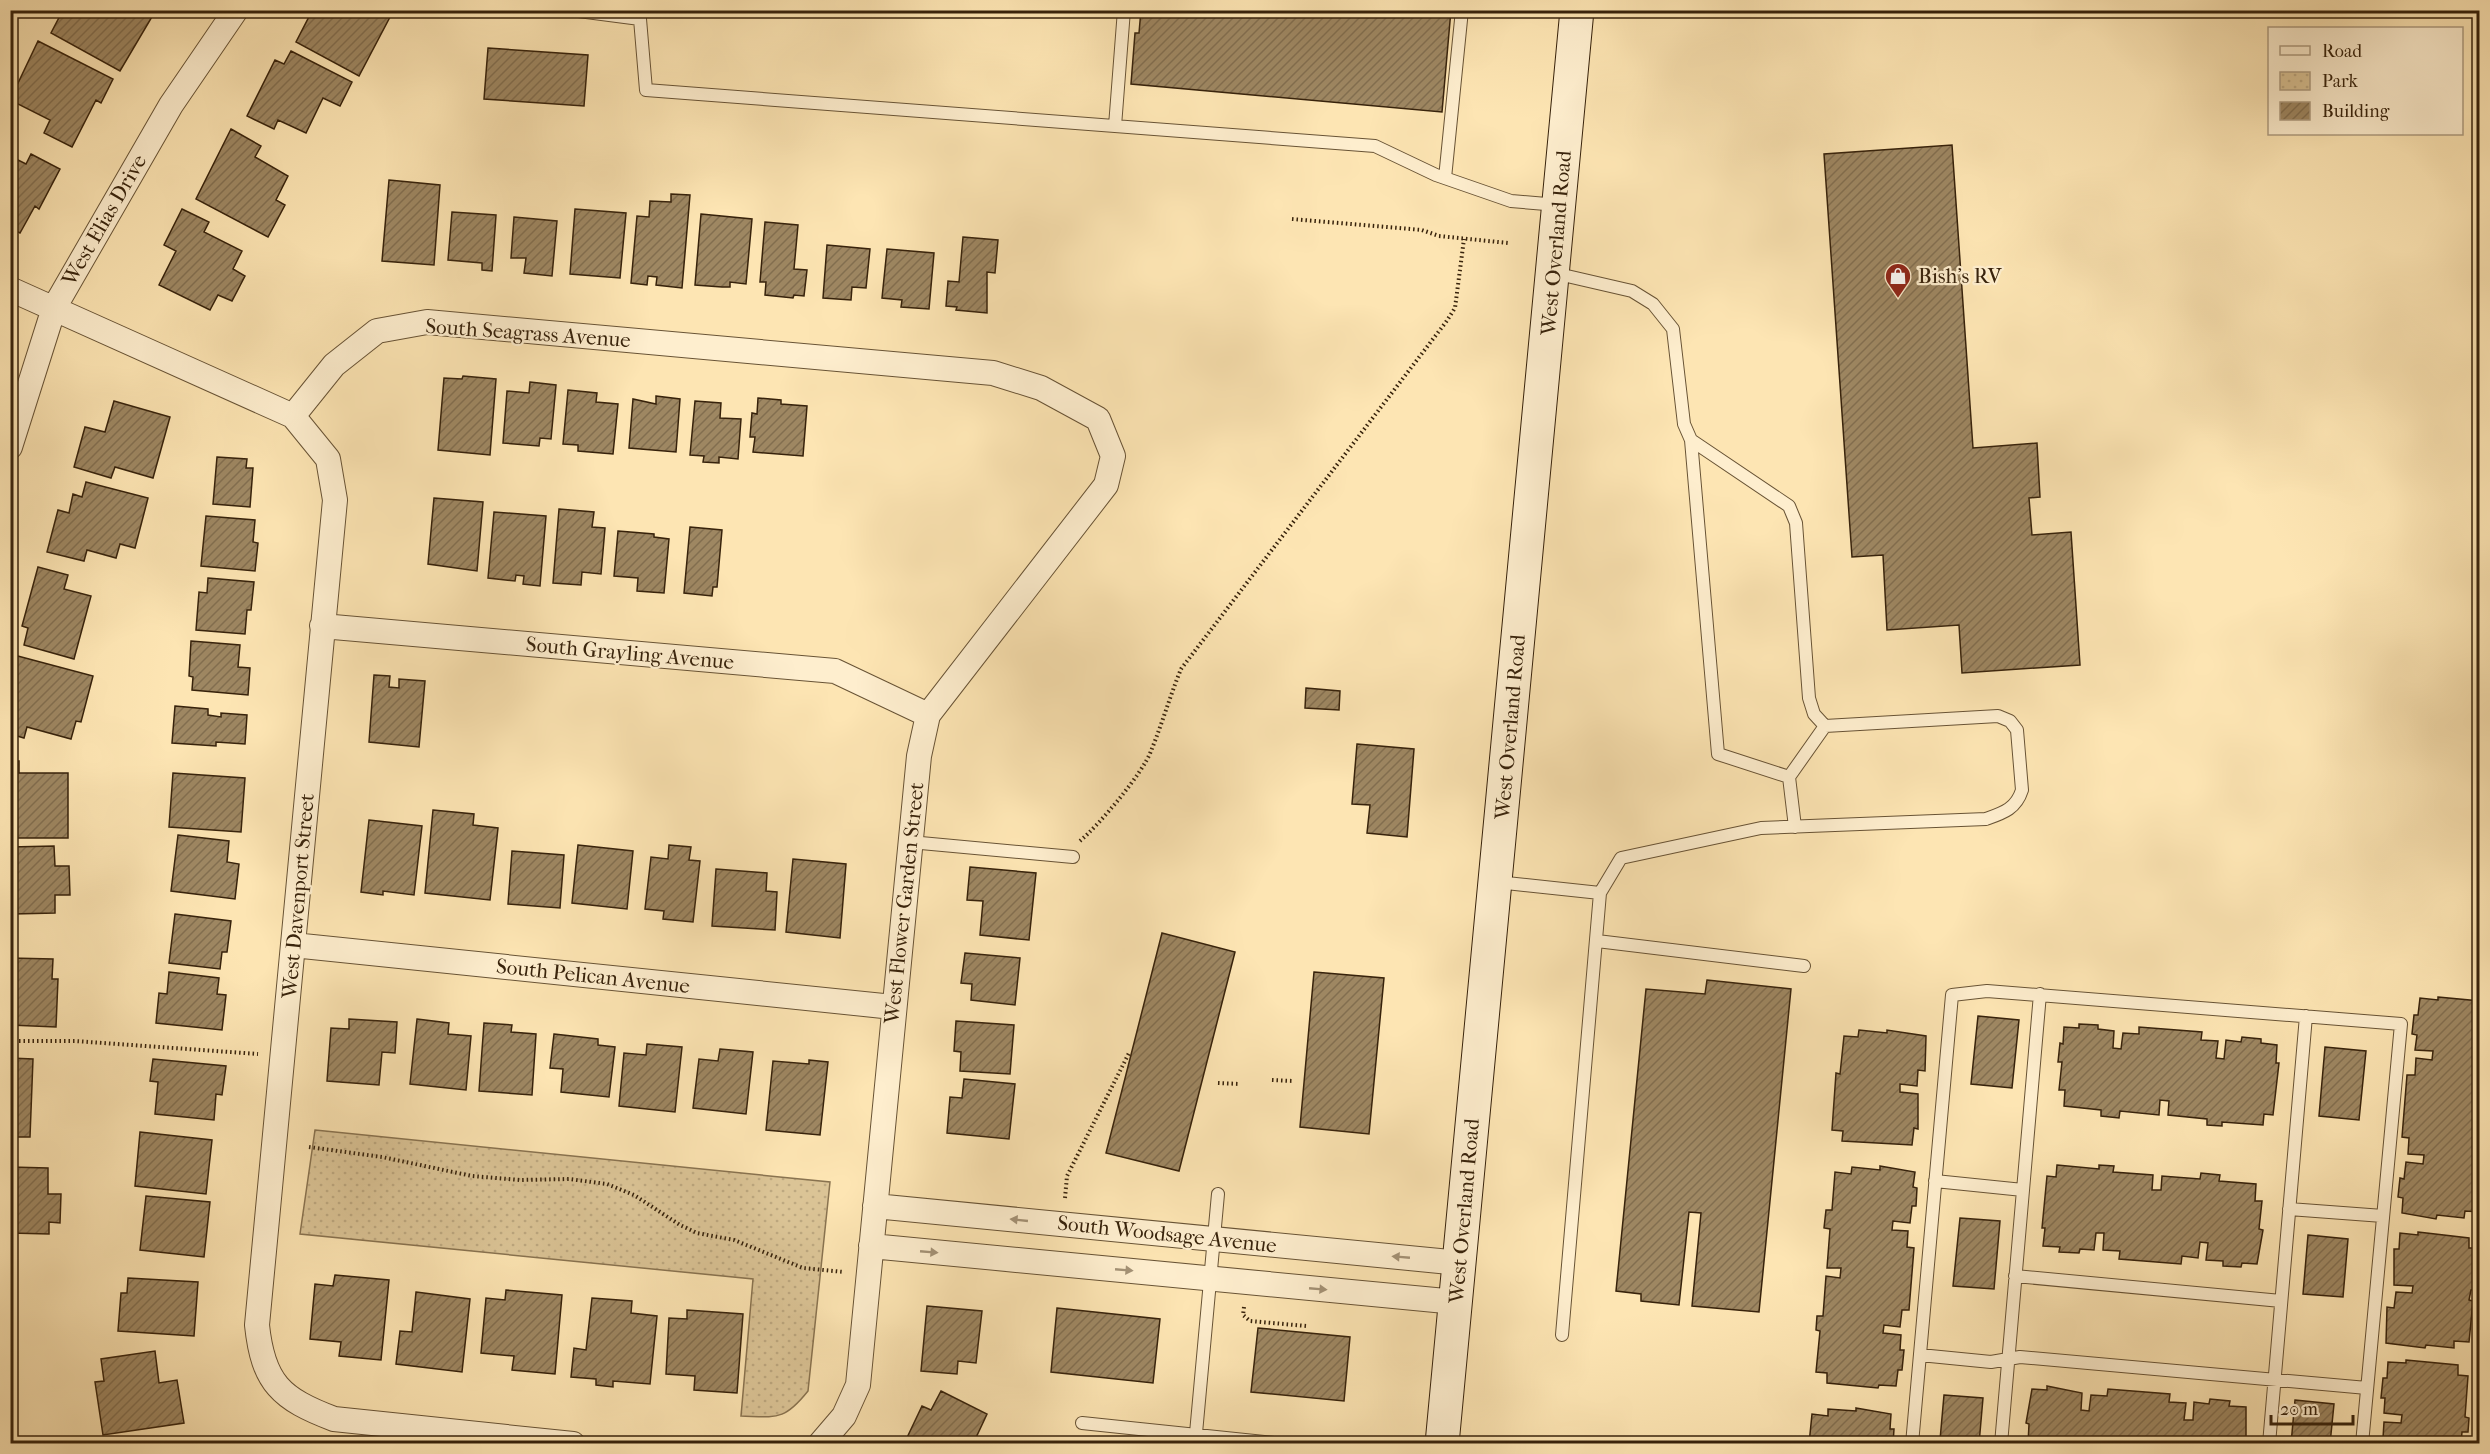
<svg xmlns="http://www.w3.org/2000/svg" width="2490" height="1454" font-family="'IM FELL French Canon',serif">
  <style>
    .park { fill: url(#park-dots); stroke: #897350; stroke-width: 1.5 }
    .building { fill: url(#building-hatch); stroke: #37220b; stroke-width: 1.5 }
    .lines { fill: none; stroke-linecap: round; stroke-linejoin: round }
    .lane-casing { stroke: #685335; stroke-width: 14 }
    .street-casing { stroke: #685335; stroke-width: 26 }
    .secondary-casing { stroke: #37220b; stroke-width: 35 }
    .path { stroke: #37220b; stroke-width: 4; stroke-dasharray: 1.5 3; stroke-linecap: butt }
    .lane { stroke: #feeece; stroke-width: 12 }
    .street { stroke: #feeece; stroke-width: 24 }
    .secondary { stroke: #feeece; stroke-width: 33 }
    .oneway { fill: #a49276 }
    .labels { text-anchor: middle; stroke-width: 4.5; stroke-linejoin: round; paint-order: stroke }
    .street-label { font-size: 21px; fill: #37220b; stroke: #feeece }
    .poi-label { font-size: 21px; fill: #37220b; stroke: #feeece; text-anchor: start }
  </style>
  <defs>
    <pattern id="park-dots" width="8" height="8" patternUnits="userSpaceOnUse" patternTransform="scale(1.5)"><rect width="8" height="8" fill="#dbc496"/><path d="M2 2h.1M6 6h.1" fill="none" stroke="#bda880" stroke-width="1.8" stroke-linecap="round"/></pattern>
    <pattern id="building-hatch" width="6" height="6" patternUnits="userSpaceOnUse" patternTransform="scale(1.5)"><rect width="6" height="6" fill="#9e8762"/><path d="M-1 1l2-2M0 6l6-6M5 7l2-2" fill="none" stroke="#826e4f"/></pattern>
  </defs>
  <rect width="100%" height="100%" fill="#fde5b3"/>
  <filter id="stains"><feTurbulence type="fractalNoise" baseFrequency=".00333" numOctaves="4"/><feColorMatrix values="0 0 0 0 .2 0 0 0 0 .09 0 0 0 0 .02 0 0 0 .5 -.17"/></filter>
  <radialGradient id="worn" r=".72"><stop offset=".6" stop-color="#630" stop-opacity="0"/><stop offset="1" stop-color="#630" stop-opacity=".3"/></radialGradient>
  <path class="park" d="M 315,1130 L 830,1182 L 808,1391 C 784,1421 777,1417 741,1416 L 753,1279 L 300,1234 Z"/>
  <path class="building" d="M 63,10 L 156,10 L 120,71 L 51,33 Z
    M 316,10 L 378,10 L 390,17 L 359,76 L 296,42 L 312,11 Z
    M 1141,10 L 1451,10 L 1442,112 L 1131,84 L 1135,33 L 1139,33 Z
    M 38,41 L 113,79 L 101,103 L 96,100 L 72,147 L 44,133 L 50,120 L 10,100 Z
    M 488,48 L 588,55 L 584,106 L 484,99 Z
    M 291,51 L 352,82 L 340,106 L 323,98 L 306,133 L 278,120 L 274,129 L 247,116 L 275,60 L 284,64 Z
    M 231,129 L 261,146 L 255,157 L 288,176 L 276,200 L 285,205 L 268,237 L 196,199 Z
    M 1952,145 L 1973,448 L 2037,443 L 2040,497 L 2029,498 L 2032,535 L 2071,532 L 2080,665 L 1962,673 L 1959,625 L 1887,630 L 1883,555 L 1852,557 L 1824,154 Z
    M 31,154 L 60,169 L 39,209 L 35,206 L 20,233 L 10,228 L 10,156 L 26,164 Z
    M 389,180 L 440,185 L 434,265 L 382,261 Z
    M 671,194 L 690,195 L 682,288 L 656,285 L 657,277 L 648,276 L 647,285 L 631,283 L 637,216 L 649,217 L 650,201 L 671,202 Z
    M 182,209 L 209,222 L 204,232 L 242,251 L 233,269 L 245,276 L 232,301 L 218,295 L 210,310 L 159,285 L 176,251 L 164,245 Z
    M 575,209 L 626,213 L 620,278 L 570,274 Z
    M 452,212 L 496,215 L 492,271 L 482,270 L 482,263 L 448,260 Z
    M 701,214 L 752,219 L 746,284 L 730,282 L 730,287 L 722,287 L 695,285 Z
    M 514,217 L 557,221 L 552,276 L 524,273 L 526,258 L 511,258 Z
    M 765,222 L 798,225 L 794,269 L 807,270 L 804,296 L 794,295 L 793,298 L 765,295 L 766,282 L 760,282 Z
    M 963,237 L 998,240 L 995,273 L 987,272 L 987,313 L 956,310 L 957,307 L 946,306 L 948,281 L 959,282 Z
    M 827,245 L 870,249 L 866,288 L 852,287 L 851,300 L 823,298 Z
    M 887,249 L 934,253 L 929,309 L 901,307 L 902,300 L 882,298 Z
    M 463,376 L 496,379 L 490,455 L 438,450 L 444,378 L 462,379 Z
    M 530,382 L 556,385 L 551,439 L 540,438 L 539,446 L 503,443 L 507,391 L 529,393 Z
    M 568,390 L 597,393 L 596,402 L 618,404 L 613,454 L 578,451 L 578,445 L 563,444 Z
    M 656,396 L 680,399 L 676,452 L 629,448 L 633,399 L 656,404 Z
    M 758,398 L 781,400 L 781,404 L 807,406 L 803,456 L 753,452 L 755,437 L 750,437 L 752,413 L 757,414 Z
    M 114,401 L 170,417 L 153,478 L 115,467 L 111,478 L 74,467 L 85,427 L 105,432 Z
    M 695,401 L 721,403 L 720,418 L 741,419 L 738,459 L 719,457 L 719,463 L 703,462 L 704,456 L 690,455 Z
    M 217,457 L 247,459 L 246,468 L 253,468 L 250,507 L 213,504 Z
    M 86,482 L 148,498 L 135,548 L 120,544 L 116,558 L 87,550 L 84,561 L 47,552 L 58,510 L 69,513 L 73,494 L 82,497 Z
    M 434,498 L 483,502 L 477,571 L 428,564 Z
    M 559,509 L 594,512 L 592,527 L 605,528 L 601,574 L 582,572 L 581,585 L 553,583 Z
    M 494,512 L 546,516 L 540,586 L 523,584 L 524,576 L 516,575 L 515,581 L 488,578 Z
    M 206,516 L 255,520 L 253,542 L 258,543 L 255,571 L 201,566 Z
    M 690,527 L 722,530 L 717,587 L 713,587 L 712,596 L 684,593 Z
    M 618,531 L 654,534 L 654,537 L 669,539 L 664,593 L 637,591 L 638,578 L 614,576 Z
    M 38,567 L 68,575 L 64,589 L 91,596 L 74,659 L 24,645 L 28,628 L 22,626 Z
    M 208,578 L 254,582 L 251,610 L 247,610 L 245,634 L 196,630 L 199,592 L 207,593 Z
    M 191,641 L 240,645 L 238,667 L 250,668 L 248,695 L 192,690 L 193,677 L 189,676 Z
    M 14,655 L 93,676 L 81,722 L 76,721 L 71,739 L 27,727 L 24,738 L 10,734 L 10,668 Z
    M 374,675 L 390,676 L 389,687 L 399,688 L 399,679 L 425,681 L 419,747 L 369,742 Z
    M 1306,688 L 1340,691 L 1339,710 L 1305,708 Z
    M 175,706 L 208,709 L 208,715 L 221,717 L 221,713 L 247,715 L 245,744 L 216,742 L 216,746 L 172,743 Z
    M 1357,744 L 1414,749 L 1407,837 L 1367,833 L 1370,805 L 1352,804 Z
    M 10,761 L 19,761 L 19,773 L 68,773 L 68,838 L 10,838 Z
    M 173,773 L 245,778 L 241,832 L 169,827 Z
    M 433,810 L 474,814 L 473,825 L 498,828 L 490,900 L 425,893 Z
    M 369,820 L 422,826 L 414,895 L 383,891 L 383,895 L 361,892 Z
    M 178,835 L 229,841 L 227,862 L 239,864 L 235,899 L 171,891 Z
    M 578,845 L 633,851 L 627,909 L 572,903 Z
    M 669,845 L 691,847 L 689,860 L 700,861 L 693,922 L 663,919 L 664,911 L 645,909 L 651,857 L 668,859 Z
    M 54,846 L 55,866 L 69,866 L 70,895 L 55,895 L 55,913 L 13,914 L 13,927 L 10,927 L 10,847 Z
    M 512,851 L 564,855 L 560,908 L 508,904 Z
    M 793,859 L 846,864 L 840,938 L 786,932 Z
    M 970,867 L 1036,873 L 1029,940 L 980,935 L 983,901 L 967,900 Z
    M 716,869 L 767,873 L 766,891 L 777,892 L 775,930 L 712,926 Z
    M 175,914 L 231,921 L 227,952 L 222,952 L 220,969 L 169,963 Z
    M 1162,933 L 1235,952 L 1179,1171 L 1106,1153 Z
    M 965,953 L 1020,958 L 1015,1005 L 971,1000 L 972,984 L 961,983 Z
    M 10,958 L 53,959 L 52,979 L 58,979 L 56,1027 L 10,1025 Z
    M 169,972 L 219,978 L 217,994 L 226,995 L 222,1030 L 156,1023 L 159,993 L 167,994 Z
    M 1314,972 L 1384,978 L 1369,1134 L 1300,1127 Z
    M 1707,980 L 1791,989 L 1759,1312 L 1692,1306 L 1701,1213 L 1689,1212 L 1679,1305 L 1641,1301 L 1641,1294 L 1616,1291 L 1646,989 L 1705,994 Z
    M 2438,997 L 2480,1001 L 2480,1107 L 2476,1107 L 2475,1116 L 2480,1116 L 2480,1212 L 2465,1211 L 2464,1218 L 2437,1215 L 2436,1219 L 2402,1213 L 2403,1198 L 2398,1197 L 2400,1178 L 2404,1179 L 2406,1162 L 2423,1164 L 2424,1155 L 2408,1154 L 2409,1138 L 2402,1137 L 2407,1075 L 2415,1075 L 2416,1058 L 2432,1060 L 2433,1051 L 2415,1050 L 2417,1035 L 2412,1034 L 2414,1015 L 2418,1015 L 2420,998 L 2438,1000 Z
    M 1978,1016 L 2019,1020 L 2012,1088 L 1971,1084 Z
    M 349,1019 L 397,1022 L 395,1053 L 382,1052 L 379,1085 L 327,1081 L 331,1028 L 349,1029 Z
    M 417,1019 L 449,1023 L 448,1034 L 471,1036 L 466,1090 L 410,1084 Z
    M 956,1021 L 1014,1025 L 1010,1074 L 960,1071 L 961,1052 L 954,1051 Z
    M 484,1023 L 512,1025 L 511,1032 L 536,1034 L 532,1095 L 479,1091 Z
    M 2079,1024 L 2098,1025 L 2098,1029 L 2114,1031 L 2113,1048 L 2121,1049 L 2123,1033 L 2139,1034 L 2139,1027 L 2202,1032 L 2201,1040 L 2218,1041 L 2216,1058 L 2224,1059 L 2226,1040 L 2241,1042 L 2242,1037 L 2261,1039 L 2261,1043 L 2277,1045 L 2276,1063 L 2279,1063 L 2273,1115 L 2264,1114 L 2263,1125 L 2222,1122 L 2222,1126 L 2207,1125 L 2207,1119 L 2168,1115 L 2169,1101 L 2160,1100 L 2159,1115 L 2120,1111 L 2119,1118 L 2101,1116 L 2101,1110 L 2064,1106 L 2065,1090 L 2059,1090 L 2062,1062 L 2058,1062 L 2060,1043 L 2063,1044 L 2064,1027 L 2079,1028 Z
    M 1859,1030 L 1887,1033 L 1887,1030 L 1926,1036 L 1925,1071 L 1918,1070 L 1917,1086 L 1900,1084 L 1900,1092 L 1918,1094 L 1918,1129 L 1914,1128 L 1912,1145 L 1842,1141 L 1843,1131 L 1832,1130 L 1836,1073 L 1840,1074 L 1844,1036 L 1858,1037 Z
    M 554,1034 L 598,1039 L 598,1045 L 615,1047 L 609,1097 L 561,1092 L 563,1069 L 550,1068 Z
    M 647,1044 L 682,1047 L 675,1112 L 619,1106 L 624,1053 L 646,1055 Z
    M 2325,1047 L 2366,1051 L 2359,1120 L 2319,1116 Z
    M 720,1049 L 753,1052 L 746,1114 L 693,1108 L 699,1059 L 718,1061 Z
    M 10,1058 L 33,1059 L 30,1137 L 10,1137 Z
    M 153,1059 L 226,1066 L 222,1095 L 216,1094 L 214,1120 L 155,1114 L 158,1082 L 150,1081 Z
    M 809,1060 L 828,1062 L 820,1135 L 766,1130 L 773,1061 L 809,1064 Z
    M 964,1079 L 1015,1084 L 1009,1139 L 947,1133 L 950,1097 L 962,1098 Z
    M 140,1132 L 212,1140 L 206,1194 L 135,1186 Z
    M 2057,1165 L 2099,1169 L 2099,1165 L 2114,1166 L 2113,1172 L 2153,1175 L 2152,1190 L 2161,1190 L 2162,1176 L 2200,1179 L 2201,1173 L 2220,1175 L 2219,1181 L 2256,1184 L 2255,1201 L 2262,1201 L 2259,1229 L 2263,1230 L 2257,1264 L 2242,1263 L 2241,1267 L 2223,1266 L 2223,1261 L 2206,1260 L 2208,1243 L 2200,1242 L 2198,1258 L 2182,1256 L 2181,1264 L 2119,1259 L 2120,1251 L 2103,1250 L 2104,1233 L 2096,1233 L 2094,1250 L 2080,1249 L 2079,1253 L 2059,1252 L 2060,1247 L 2043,1246 L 2045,1228 L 2042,1228 L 2047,1176 L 2056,1177 Z
    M 1880,1166 L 1915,1172 L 1913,1187 L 1917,1188 L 1916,1206 L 1912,1206 L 1910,1223 L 1893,1221 L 1892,1230 L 1908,1231 L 1907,1247 L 1914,1248 L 1909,1310 L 1902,1310 L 1900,1327 L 1884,1325 L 1883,1333 L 1901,1335 L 1900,1350 L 1904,1350 L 1902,1370 L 1898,1370 L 1896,1386 L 1879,1385 L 1878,1388 L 1827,1383 L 1827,1373 L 1816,1372 L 1820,1331 L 1816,1330 L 1817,1316 L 1823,1316 L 1826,1276 L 1840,1278 L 1841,1268 L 1827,1268 L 1830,1229 L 1824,1228 L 1826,1210 L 1832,1210 L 1835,1172 L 1851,1174 L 1852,1167 L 1880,1170 Z
    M 10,1167 L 48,1168 L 48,1194 L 61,1194 L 60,1223 L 49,1222 L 49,1234 L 10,1233 Z
    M 146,1196 L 210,1202 L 204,1257 L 140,1250 Z
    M 1960,1218 L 2000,1221 L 1994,1289 L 1953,1286 Z
    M 2418,1232 L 2469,1238 L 2469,1248 L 2480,1248 L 2476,1290 L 2471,1290 L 2469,1300 L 2473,1301 L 2469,1342 L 2454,1341 L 2454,1348 L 2426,1345 L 2425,1348 L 2386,1343 L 2387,1307 L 2394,1308 L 2396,1292 L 2412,1293 L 2413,1286 L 2394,1285 L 2394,1249 L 2399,1249 L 2400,1233 L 2418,1235 Z
    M 2308,1235 L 2348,1239 L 2343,1297 L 2303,1294 Z
    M 335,1275 L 389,1280 L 381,1360 L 339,1356 L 341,1342 L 310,1339 L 315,1284 L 333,1286 Z
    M 128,1278 L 198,1282 L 194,1336 L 118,1331 L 121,1293 L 127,1293 Z
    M 506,1290 L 562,1295 L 555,1374 L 512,1370 L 514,1356 L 481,1353 L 486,1298 L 505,1300 Z
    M 416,1292 L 470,1299 L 462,1372 L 396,1364 L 400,1331 L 412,1332 Z
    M 592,1298 L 632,1301 L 631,1313 L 657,1316 L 650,1384 L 613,1381 L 613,1387 L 596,1385 L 596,1379 L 571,1377 L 574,1348 L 586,1350 Z
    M 927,1306 L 982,1311 L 976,1363 L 958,1361 L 957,1374 L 921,1371 Z
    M 1057,1308 L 1160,1319 L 1153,1383 L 1051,1372 Z
    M 687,1310 L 743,1314 L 737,1393 L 694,1390 L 695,1376 L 666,1374 L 669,1318 L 687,1319 Z
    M 1258,1328 L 1350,1337 L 1344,1401 L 1251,1392 Z
    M 155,1351 L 159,1383 L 177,1380 L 184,1423 L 103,1435 L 95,1382 L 104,1381 L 101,1359 Z
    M 2406,1360 L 2458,1365 L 2458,1375 L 2468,1376 L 2465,1417 L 2469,1418 L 2468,1432 L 2462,1432 L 2461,1444 L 2375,1444 L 2376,1438 L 2383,1438 L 2384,1422 L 2401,1423 L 2402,1415 L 2384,1413 L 2385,1398 L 2381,1398 L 2383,1378 L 2387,1378 L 2388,1362 L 2406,1363 Z
    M 2047,1386 L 2082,1393 L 2081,1410 L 2089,1411 L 2091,1395 L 2107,1396 L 2108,1389 L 2170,1394 L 2169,1402 L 2186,1403 L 2184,1420 L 2193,1420 L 2194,1402 L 2209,1404 L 2210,1399 L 2230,1401 L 2229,1406 L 2246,1407 L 2246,1444 L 2028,1444 L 2029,1424 L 2026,1423 L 2032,1389 L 2047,1390 Z
    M 941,1391 L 987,1414 L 973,1444 L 904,1444 L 922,1406 L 931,1410 Z
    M 1944,1395 L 1983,1398 L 1979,1444 L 1940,1440 Z
    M 2295,1400 L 2334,1404 L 2330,1444 L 2291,1444 Z
    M 1856,1408 L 1891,1414 L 1890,1429 L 1894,1429 L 1893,1444 L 1809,1444 L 1812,1414 L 1828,1416 L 1828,1409 L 1856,1411 Z"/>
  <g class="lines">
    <g class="lane-casing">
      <path id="lane" d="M 571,10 L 640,19 L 646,90 L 1375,146 L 1436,175 L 1511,201 L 1558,205
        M 1115,126 L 1124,10
        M 1445,178 L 1462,10
        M 1554,273 L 1632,291 L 1653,304 L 1673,329 L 1684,424 L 1691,440 L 1789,506 L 1796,523 L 1809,698 L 1814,714 L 1825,726 L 1998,716 L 2010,721 L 2017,730 L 2022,790 C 2016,809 2003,813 1986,819 L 1761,828 L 1621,858 L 1600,893 L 1562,1335
        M 1691,440 L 1718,754 L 1789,777 L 1795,827
        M 1789,777 L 1825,726
        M 910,842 L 1073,857
        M 1497,882 L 1600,893
        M 1597,941 L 1804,966
        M 1935,1181 L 2023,1190
        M 2289,1209 L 2383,1216
        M 2015,1276 L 2281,1301
        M 1920,1355 L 1991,1362 L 2020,1357 L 2367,1388
        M 1082,1423 L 1283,1444
        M 1195,1444 L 1218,1194
        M 1912,1444 L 1952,995 L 1987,991 L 2401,1024 L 2362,1444
        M 2001,1444 L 2040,994
        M 2269,1444 L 2306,1016"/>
    </g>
    <g class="street-casing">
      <path id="street" d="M 10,289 L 293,416 L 334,365 L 377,331 L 427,322 L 993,373 L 1041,388 L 1098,419 L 1113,456 L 1106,485 L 928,715 L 919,756 L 858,1385 L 844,1416 L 820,1444
        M 293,416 L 328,459 L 335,500 L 257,1325 C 263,1383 281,1399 334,1419 L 573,1444
        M 10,447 L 54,308 L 171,105 L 236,10
        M 322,626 L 835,671 L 928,715
        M 293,945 L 893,1007
        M 875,1206 L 1460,1263
        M 871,1246 L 1456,1302"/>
    </g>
    <g class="secondary-casing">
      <path id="secondary" d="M 1442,1444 L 1577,10"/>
    </g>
    <path class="path" d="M 1292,219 L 1422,230 L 1439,236 L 1508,243
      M 1080,841 C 1099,825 1143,773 1151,751 C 1162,724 1170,696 1181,669 L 1446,322 L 1455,308 L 1464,239
      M 10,1041 L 75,1041 L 258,1054
      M 1272,1080 L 1293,1081
      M 1218,1083 L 1240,1084
      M 309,1147 L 382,1157 L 472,1176 L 520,1180 L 569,1179 L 607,1184 L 634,1195 L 680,1225 L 697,1233 L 734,1240 L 803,1268 L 844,1272
      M 1065,1198 L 1067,1176 L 1129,1053
      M 1244,1307 L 1243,1315 L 1250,1321 L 1306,1326"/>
    <use href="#lane" class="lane"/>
    <use href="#street" class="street"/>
    <use href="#secondary" class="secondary"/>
  </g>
  <defs><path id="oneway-solid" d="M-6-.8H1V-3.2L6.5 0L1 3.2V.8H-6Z" transform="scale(1.5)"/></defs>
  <g class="oneway">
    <use href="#oneway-solid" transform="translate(1019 1220) rotate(-174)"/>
    <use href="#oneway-solid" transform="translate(929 1252) rotate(5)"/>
    <use href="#oneway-solid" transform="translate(1401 1257) rotate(-175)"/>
    <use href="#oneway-solid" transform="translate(1124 1270) rotate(5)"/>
    <use href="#oneway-solid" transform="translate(1318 1289) rotate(5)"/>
  </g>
  <defs>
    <g id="shop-pin" transform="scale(1.35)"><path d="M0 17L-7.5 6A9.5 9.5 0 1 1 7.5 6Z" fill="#8f2418" stroke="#feeece"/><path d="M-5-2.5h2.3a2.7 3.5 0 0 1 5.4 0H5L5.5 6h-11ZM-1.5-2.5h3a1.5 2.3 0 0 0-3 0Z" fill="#fff"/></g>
  </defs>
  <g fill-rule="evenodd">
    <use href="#shop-pin" x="1898" y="276"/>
  </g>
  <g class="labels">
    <g class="street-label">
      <text transform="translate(104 220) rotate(-60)" y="7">West Elias Drive</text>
      <text transform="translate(1556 243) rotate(-85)" y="7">West Overland Road</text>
      <text transform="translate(528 333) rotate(4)" y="7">South Seagrass Avenue</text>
      <text transform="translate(630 653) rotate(5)" y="7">South Grayling Avenue</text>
      <text transform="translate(1510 727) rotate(-85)" y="7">West Overland Road</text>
      <text transform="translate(298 896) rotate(-85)" y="7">West Davenport Street</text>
      <text transform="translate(904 903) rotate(-84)" y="7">West Flower Garden Street</text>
      <text transform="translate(593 976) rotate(6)" y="7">South Pelican Avenue</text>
      <text transform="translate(1464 1211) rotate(-85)" y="7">West Overland Road</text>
      <text transform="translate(1167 1234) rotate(6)" y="7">South Woodsage Avenue</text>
    </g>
    <g class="poi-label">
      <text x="1918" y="283">Bish's RV</text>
    </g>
  </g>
  <rect width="2490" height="1454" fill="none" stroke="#fde5b3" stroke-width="36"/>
  <rect x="12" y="12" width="2466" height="1430" fill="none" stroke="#37220b" stroke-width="3"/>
  <rect x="18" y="18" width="2454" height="1418" fill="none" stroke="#37220b" stroke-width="1.5"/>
  <rect x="2268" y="27" width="195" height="108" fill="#feeece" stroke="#ae9c80" stroke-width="1.5"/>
  <rect x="2280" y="46" width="30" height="9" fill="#feeece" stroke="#ae9c80" stroke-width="1.5"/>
  <text x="2322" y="57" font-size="18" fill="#37220b">Road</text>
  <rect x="2280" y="72" width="30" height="18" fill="url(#park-dots)" stroke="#ae9c80" stroke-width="1.5"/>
  <text x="2322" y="87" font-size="18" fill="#37220b">Park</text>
  <rect x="2280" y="102" width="30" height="18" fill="url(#building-hatch)" stroke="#ae9c80" stroke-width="1.5"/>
  <text x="2322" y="117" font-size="18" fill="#37220b">Building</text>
  <path d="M2271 1415v9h82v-9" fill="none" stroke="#37220b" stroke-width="3"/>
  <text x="2280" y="1415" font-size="18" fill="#37220b" stroke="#feeece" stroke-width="4.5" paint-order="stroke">20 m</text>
  <rect width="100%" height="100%" filter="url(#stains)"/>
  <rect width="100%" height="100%" fill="url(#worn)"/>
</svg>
